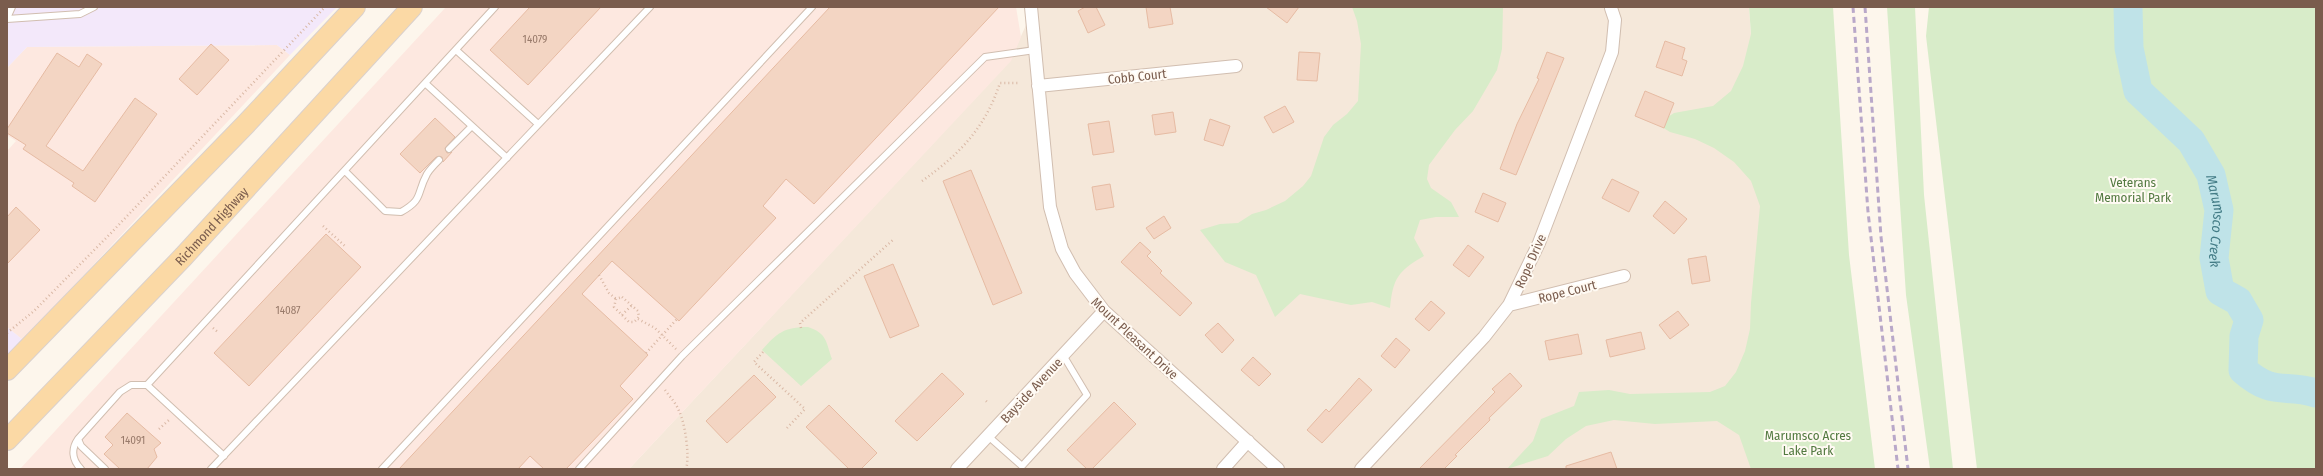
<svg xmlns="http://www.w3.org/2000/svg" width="2323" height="476" font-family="'Fira Sans Condensed',sans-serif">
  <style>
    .residential { fill: #f5e8da }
    .commercial { fill: #fde8e0 }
    .education { fill: #f3e8fa }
    .green { fill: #d8ecc9 }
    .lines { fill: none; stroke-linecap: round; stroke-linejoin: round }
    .river { stroke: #bfe3e8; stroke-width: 29 }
    .building { fill: #f3d5c3; stroke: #e6bba3 }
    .lane-casing { stroke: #d1beb0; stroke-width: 8 }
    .street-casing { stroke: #d1beb0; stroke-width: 14 }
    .primary-casing { stroke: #dad1cd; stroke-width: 22 }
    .path { stroke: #d9b8a5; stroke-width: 2.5; stroke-dasharray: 1 3; stroke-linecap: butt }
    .lane { stroke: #fff; stroke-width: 6 }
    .street { stroke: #fff; stroke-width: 12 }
    .primary { stroke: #fbd9a5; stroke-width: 20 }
    .rail { stroke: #b9a8c9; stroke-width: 3; stroke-dasharray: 6 4; stroke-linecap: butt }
    .labels { text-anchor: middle; stroke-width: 4; stroke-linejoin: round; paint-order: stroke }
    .number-label { font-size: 11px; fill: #987a6a }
    .street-label { font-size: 13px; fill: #7a5c4d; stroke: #fffaf3 }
    .park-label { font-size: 13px; fill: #537a41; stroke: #fffaf3 }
    .water-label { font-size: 14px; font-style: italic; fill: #437c86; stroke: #fffaf3 }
  </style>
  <rect width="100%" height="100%" fill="#fdf6ec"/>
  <path class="residential" d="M 1034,7 L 1749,7 L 1763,203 L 1790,469 L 629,469 L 1010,61 Z"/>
  <path class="commercial" d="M 446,7 L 1016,7 L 1021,37 L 1011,61 L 629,469 L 20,469 Z
    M 277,45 L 290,55 L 23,340 L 7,327 L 7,151 L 16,141 L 7,135 L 7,68 L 27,47 Z"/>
  <path class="education" d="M 7,7 L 337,7 L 290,55 L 277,45 L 27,47 L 7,68 Z
    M 7,327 L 23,340 L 7,355 Z"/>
  <path class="green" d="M 1352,7 L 1503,7 L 1502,49 L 1497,70 L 1473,111 L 1455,130 L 1429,165 L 1427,179 L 1431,188 L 1451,202 L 1459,217 L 1436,217 L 1420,220 L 1414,238 L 1424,256 C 1398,271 1393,278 1390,308 L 1372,302 L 1351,305 L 1300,294 L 1275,317 L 1256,275 L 1225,262 L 1200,230 L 1220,224 L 1238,223 L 1252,214 L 1266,210 L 1285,201 L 1303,186 L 1311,176 L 1324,137 L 1333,125 L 1347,114 L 1358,101 L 1361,44 L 1357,21 Z
    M 1749,7 L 1833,7 L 1849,255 L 1875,469 L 1751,469 L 1739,435 L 1717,421 L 1655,424 L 1614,420 L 1586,426 L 1566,439 L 1548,456 L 1507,469 L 1533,441 L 1541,419 L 1574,406 L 1579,392 L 1609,390 L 1630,394 L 1710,392 L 1725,386 L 1736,372 L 1745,351 L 1750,329 L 1751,303 L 1760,206 L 1751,181 L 1734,162 L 1714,148 L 1695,139 L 1670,132 L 1657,124 L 1674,113 L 1713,106 L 1731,91 L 1743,66 L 1751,34 Z
    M 1887,7 L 1915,7 L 1924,195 L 1953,469 L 1930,469 L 1906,295 Z
    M 1929,7 L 2316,7 L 2316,469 L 1977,469 L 1926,36 Z
    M 808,327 C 827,333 826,342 832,359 L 801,386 L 762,350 C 777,333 784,327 808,327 Z"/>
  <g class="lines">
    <path class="river" id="s1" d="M 2128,7 L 2129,48 L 2138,91 L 2191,141 L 2211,175 L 2219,210 L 2214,258 L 2220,291 L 2238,301 L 2249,320 L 2244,336 L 2243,370 C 2274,397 2283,383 2316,393"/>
  </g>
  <path class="building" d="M 530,7 L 601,7 L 528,85 L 490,50 Z
    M 830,7 L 999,7 L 814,204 L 786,179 L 763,206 L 776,218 L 679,321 L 612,261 L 582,294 L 648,355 L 620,386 L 633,399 L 566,469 L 544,469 L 530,456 L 518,469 L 399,469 Z
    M 1085,7 L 1096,7 L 1105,25 L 1088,33 L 1078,11 Z
    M 1146,7 L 1170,7 L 1173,24 L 1149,28 Z
    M 1266,7 L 1299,7 L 1287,23 Z
    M 1665,41 L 1685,48 L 1682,59 L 1687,61 L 1682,76 L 1656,67 Z
    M 211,44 L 229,60 L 197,95 L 179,79 Z
    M 1299,52 L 1320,53 L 1317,81 L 1297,80 Z
    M 1547,52 L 1564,58 L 1516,175 L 1500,169 L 1517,124 L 1539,79 L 1537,78 Z
    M 57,53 L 79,67 L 87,54 L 102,64 L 46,146 L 83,171 L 135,98 L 157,114 L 95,202 L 72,186 L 74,183 L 23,149 L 26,145 L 7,133 L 7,129 Z
    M 1645,91 L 1674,103 L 1664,128 L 1635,116 Z
    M 1285,106 L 1294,122 L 1273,133 L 1264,117 Z
    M 1173,112 L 1176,132 L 1155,135 L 1152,115 Z
    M 435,118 L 455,137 L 445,148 L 447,153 L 452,152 L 443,162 L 442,157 L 436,157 L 420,173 L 400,154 Z
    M 1210,119 L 1230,126 L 1223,146 L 1204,140 Z
    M 1109,121 L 1114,152 L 1093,155 L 1088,124 Z
    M 971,170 L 1022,293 L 993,305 L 943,181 Z
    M 1612,179 L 1639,192 L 1629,212 L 1602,198 Z
    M 1110,184 L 1114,207 L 1096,210 L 1092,187 Z
    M 1483,193 L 1506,203 L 1498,222 L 1475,212 Z
    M 1665,201 L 1687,219 L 1674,234 L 1653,216 Z
    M 16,207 L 40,230 L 7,264 L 7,217 Z
    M 1164,216 L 1171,228 L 1154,239 L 1146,228 Z
    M 326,234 L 361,267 L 249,386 L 214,353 Z
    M 1140,242 L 1151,252 L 1147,256 L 1162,271 L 1160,273 L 1192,303 L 1180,316 L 1121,262 Z
    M 1468,245 L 1484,257 L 1469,277 L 1453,265 Z
    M 1706,256 L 1710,281 L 1692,284 L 1688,259 Z
    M 893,264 L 919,326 L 890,338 L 864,276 Z
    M 1431,301 L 1445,313 L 1429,331 L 1415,319 Z
    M 1678,311 L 1689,325 L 1670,339 L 1659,325 Z
    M 1218,323 L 1234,340 L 1222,353 L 1205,335 Z
    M 1641,332 L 1645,349 L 1610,357 L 1606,340 Z
    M 1578,334 L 1582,354 L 1549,360 L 1545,341 Z
    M 1396,338 L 1410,350 L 1395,368 L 1381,356 Z
    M 1253,357 L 1271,374 L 1259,386 L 1241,370 Z
    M 942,373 L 964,394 L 917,441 L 895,421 Z
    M 1510,373 L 1522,386 L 1489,418 L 1490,420 L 1455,455 L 1457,456 L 1444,469 L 1419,469 L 1495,392 L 1492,389 Z
    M 754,375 L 776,397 L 727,443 L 706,421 Z
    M 1359,378 L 1372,390 L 1322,443 L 1307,430 L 1326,409 L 1329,412 Z
    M 1114,402 L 1136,424 L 1092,469 L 1087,469 L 1067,450 Z
    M 829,405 L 877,453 L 861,469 L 849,469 L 806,427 Z
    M 127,413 L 161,443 L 154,449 L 157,457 L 147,469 L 120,469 L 104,454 L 113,445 L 105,437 Z
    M 1611,452 L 1617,469 L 1566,469 L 1566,466 Z"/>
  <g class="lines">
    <g class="lane-casing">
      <path id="lane" d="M 7,18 L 12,7
        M 7,19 L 80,14 L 94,7
        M 456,50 L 538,124
        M 425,83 L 507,158
        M 449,149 L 472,126
        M 345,171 L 385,211 L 401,212 C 424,199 416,194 427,174 C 430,169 435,164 439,160
        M 147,385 L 495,7
        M 988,436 L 1022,466 L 1087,395 L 1063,355
        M 78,439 C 71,449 72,460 81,469
        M 105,469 L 81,446 L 78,439 L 120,392 L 131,385 L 147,385 L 224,456
        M 211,469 L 650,7
        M 382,469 L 812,7
        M 579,469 L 682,356 L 985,57 L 1035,50"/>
    </g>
    <g class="street-casing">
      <path id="street" d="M 1031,7 L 1050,207 L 1062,249 L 1075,273 L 1104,311 L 1278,469
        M 1038,86 L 1236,66
        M 1509,305 L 1624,276
        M 957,469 L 1104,311
        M 1223,469 L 1248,441
        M 1361,469 L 1484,337 L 1509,305 L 1539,243 L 1612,52 L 1615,20 L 1611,8"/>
    </g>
    <g class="primary-casing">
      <g id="primary">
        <path d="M 7,370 L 246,124 L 355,7"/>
        <path id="s2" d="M 7,440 L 184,256 L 412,7"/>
      </g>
    </g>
    <path class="path" d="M 922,181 C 960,154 985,128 1000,83 L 1019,83
      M 323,226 L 345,246
      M 599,275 L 609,293 L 616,299
      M 622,297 L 638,311 L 639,317 L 634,322 L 629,322 L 614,307 L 616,299 Z
      M 622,315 L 632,305
      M 638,319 L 655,328 L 676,349
      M 213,328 L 219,333
      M 801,328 L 800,323 L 894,239
      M 7,333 L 34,311 L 111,233 L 325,7
      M 763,352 L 754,362 L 805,409 L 786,429
      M 646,353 L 677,319
      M 665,390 C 670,397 676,403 679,411 C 685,422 690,457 686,469
      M 986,401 L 988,403
      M 159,429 L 169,420"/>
    <use href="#lane" class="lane"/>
    <use href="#street" class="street"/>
    <use href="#primary" class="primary"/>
    <path class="rail" d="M 1853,7 L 1868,212 L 1898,469
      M 1865,7 L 1881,237 L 1908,469"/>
  </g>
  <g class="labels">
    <g class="number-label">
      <text x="535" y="43">14079</text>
      <text x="288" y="314">14087</text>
      <text x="133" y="444">14091</text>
    </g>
    <g class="street-label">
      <text transform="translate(1137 76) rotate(-6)" y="5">Cobb Court</text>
      <text dy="5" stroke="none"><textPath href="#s2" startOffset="296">Richmond Highway</textPath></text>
      <text transform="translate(1530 261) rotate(-66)" y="5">Rope Drive</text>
      <text transform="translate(1567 291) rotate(-14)" y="5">Rope Court</text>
      <text transform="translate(1135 338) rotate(43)" y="5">Mount Pleasant Drive</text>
      <text transform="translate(1031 390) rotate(-47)" y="5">Bayside Avenue</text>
    </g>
    <g class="park-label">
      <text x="2133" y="187">Veterans<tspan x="2133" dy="15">Memorial Park</tspan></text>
      <text x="1808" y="440">Marumsco Acres<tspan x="1808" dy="15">Lake Park</tspan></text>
    </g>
    <g class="water-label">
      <text dy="5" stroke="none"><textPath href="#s1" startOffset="244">Marumsco Creek</textPath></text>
    </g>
  </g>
  <rect width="2323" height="476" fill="none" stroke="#7a5c4d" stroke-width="16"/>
</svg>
